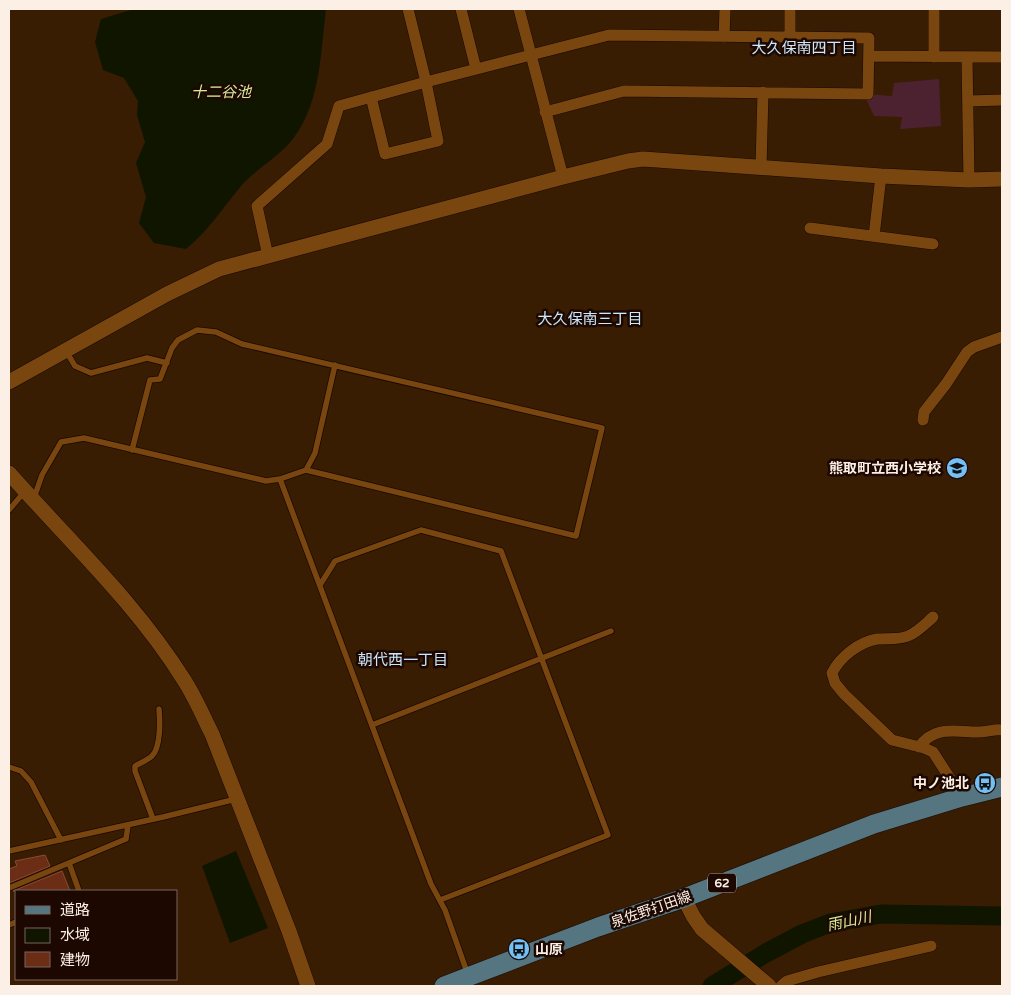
<svg xmlns="http://www.w3.org/2000/svg" width="1011" height="995" font-family="'Varela Round','Noto Sans JP',sans-serif">
  <style>
    .green { fill: #4c2230 }
    .water { fill: #101500 }
    .lines { fill: none; stroke-linecap: round; stroke-linejoin: round }
    .river { stroke: #101500; stroke-width: 19 }
    .building { fill: #6b2d15; stroke: #8b4a32 }
    .service-casing { stroke: #190900; stroke-width: 7 }
    .minor-casing { stroke: #190900; stroke-width: 12 }
    .tertiary-casing { stroke: #190900; stroke-width: 16 }
    .primary-casing { stroke: #190900; stroke-width: 20 }
    .service { stroke: #7a4610; stroke-width: 5.5 }
    .minor { stroke: #7a4610; stroke-width: 11 }
    .tertiary { stroke: #7a4610; stroke-width: 15 }
    .primary { stroke: #557581; stroke-width: 19 }
    .labels { text-anchor: middle; stroke-width: 5; stroke-linejoin: round; paint-order: stroke }
    .shield { fill: #1c0800; stroke: #b9aaa1; stroke-width: 1 }
    .shield-label { font-size: 12px; font-weight: bold; fill: #fcf0e6 }
    .poi-label { font-size: 14px; font-weight: bold; fill: #fcf0e6; stroke: #1c0800; text-anchor: end }
    .street-label { font-size: 14px; fill: #fcf0e6; stroke: #1c0800 }
    .neighbourhood-label { font-size: 15px; fill: #cce8fc; stroke: #1c0800 }
    .water-label { font-size: 15px; font-style: italic; fill: #d6eb97; stroke: #1c0800 }
  </style>
  <rect width="100%" height="100%" fill="#381d03"/>
  <path class="green" d="M 939,79 L 941,126 L 900,129 L 902,117 L 874,116 L 864,94 L 892,96 L 894,83 Z"/>
  <path class="water" d="M 134,9 L 326,9 C 320,56 321,109 287,146 C 273,160 254,171 241,186 C 223,208 208,231 186,249 L 154,243 L 139,223 L 146,197 L 136,163 L 145,142 L 137,115 L 138,101 L 124,78 L 103,70 L 95,42 L 101,19 Z
    M 236,851 L 268,928 L 230,943 L 202,866 Z"/>
  <g class="lines">
    <path class="river" d="M 712,986 L 766,953 L 802,934 L 830,923 L 881,914 L 1002,916"/>
  </g>
  <path class="building" d="M 45,855 L 50,866 L 9,883 L 9,869 L 17,866 L 15,861 Z
    M 62,871 L 70,891 L 13,891 Z"/>
  <g class="lines">
    <g class="service-casing">
      <path id="service" d="M 66,351 L 75,366 L 91,373 L 147,358 L 167,363
        M 132,450 L 150,380 L 160,379 L 172,348 L 178,340 L 197,330 L 216,332 L 242,344 L 602,428 L 576,536 L 306,470 L 280,479
        M 306,470 L 315,453 L 335,365
        M 34,498 L 42,475 L 61,442 L 84,438 L 266,481 L 280,479 L 431,884 L 445,910 L 468,975
        M 9,510 L 25,491
        M 320,585 L 335,561 L 421,530 L 501,551 L 608,835 L 440,900
        M 372,725 L 611,631
        M 9,767 L 21,771 L 31,782 L 61,840
        M 153,819 L 135,771 L 135,766 C 140,763 148,760 152,756 C 161,747 160,720 159,709
        M 9,851 L 163,817 L 236,799
        M 69,863 L 79,891
        M 9,888 L 126,839 L 128,825
        M 9,925 L 16,922"/>
    </g>
    <g class="minor-casing">
      <path id="minor" d="M 408,9 L 426,82 L 609,35 L 869,38 L 868,94 L 624,91 L 545,112
        M 461,9 L 476,69
        M 519,9 L 563,177
        M 724,37 L 725,9
        M 790,37 L 790,9
        M 869,56 L 1002,57
        M 934,57 L 934,9
        M 967,58 L 969,180
        M 968,101 L 1002,100
        M 761,167 L 763,92
        M 810,228 L 933,244
        M 874,236 L 881,176
        M 268,256 L 257,206 L 327,144 L 339,106 L 426,82 L 438,141 L 385,154 L 371,97
        M 923,420 L 924,412 L 946,384 L 967,352 L 974,347 L 1002,337
        M 933,617 C 925,624 918,632 908,636 C 899,640 887,638 877,639 C 859,642 840,657 832,673 L 835,683 L 844,694 L 892,740 L 924,748 L 933,752 L 962,797
        M 919,747 C 935,725 956,732 978,732 C 987,732 994,729 1002,730
        M 781,986 L 787,981 L 818,972 L 931,946"/>
    </g>
    <g class="tertiary-casing">
      <path id="tertiary" d="M 9,382 L 167,294 L 219,269 L 563,177 L 628,161 L 643,159 L 881,176 L 969,180 L 1002,179
        M 9,473 C 68,540 136,603 184,680 C 195,697 203,716 212,734 L 289,931 L 308,986
        M 684,898 L 693,916 L 702,929 L 769,986"/>
    </g>
    <g class="primary-casing">
      <path id="primary" d="M 444,986 L 598,927 L 684,898 L 874,824 L 962,797 L 1002,787"/>
    </g>
    <use href="#service" class="service"/>
    <use href="#minor" class="minor"/>
    <use href="#tertiary" class="tertiary"/>
    <use href="#primary" class="primary"/>
  </g>
  <defs>
    <g id="school-disc" transform="scale(1.125)"><circle r="9.5" fill="#74c0f6" stroke="#1c0800"/><path d="M0-5L7-2L0 1L-7-2ZM-4 1L0 2.5L4 1V4Q0 6-4 4Z" fill="#111"/></g>
    <g id="bus-disc" transform="scale(1.125)"><circle r="9.5" fill="#74c0f6" stroke="#1c0800"/><path d="M-5-6H5V4H4V6H2V4H-2V6H-4V4H-5ZM-3.5-4V0h7V-4ZM-3.5 1.2v1.5H-2V1.2ZM2 1.2v1.5H3.5V1.2Z" fill="#111"/></g>
  </defs>
  <g fill-rule="evenodd">
    <use href="#school-disc" x="957" y="468"/>
    <use href="#bus-disc" x="985" y="783"/>
    <use href="#bus-disc" x="519" y="949"/>
  </g>
  <g class="labels">
    <rect class="shield" x="708" y="873.5" width="28" height="19" rx="4"/>
    <g class="shield-label">
      <text x="722" y="887">62</text>
    </g>
    <g class="poi-label">
      <text x="941" y="473">熊取町立西小学校</text>
      <text x="969" y="788">中ノ池北</text>
      <text x="535" y="954" text-anchor="start">山原</text>
    </g>
    <g class="street-label">
      <text transform="translate(651 909) rotate(-19)" y="5">泉佐野打田線</text>
    </g>
    <g class="neighbourhood-label">
      <text x="804" y="53">大久保南四丁目</text>
      <text x="590" y="324">大久保南三丁目</text>
      <text x="403" y="665">朝代西一丁目</text>
    </g>
    <g class="water-label">
      <text x="221" y="97">十二谷池</text>
      <text transform="translate(849 921) rotate(-12)" y="5">雨山川</text>
    </g>
  </g>
  <rect width="1011" height="995" fill="none" stroke="#fcf0e6" stroke-width="20"/>
  <rect x="15" y="890" width="162" height="90" fill="#1c0800" stroke="#76655c"/>
  <rect x="25" y="906" width="25" height="8" fill="#557581" stroke="#76655c"/>
  <text x="60" y="915" font-size="15" fill="#fcf0e6">道路</text>
  <rect x="25" y="928" width="25" height="15" fill="#101500" stroke="#76655c"/>
  <text x="60" y="940" font-size="15" fill="#fcf0e6">水域</text>
  <rect x="25" y="952" width="25" height="15" fill="#6b2d15" stroke="#76655c"/>
  <text x="60" y="965" font-size="15" fill="#fcf0e6">建物</text>
</svg>
